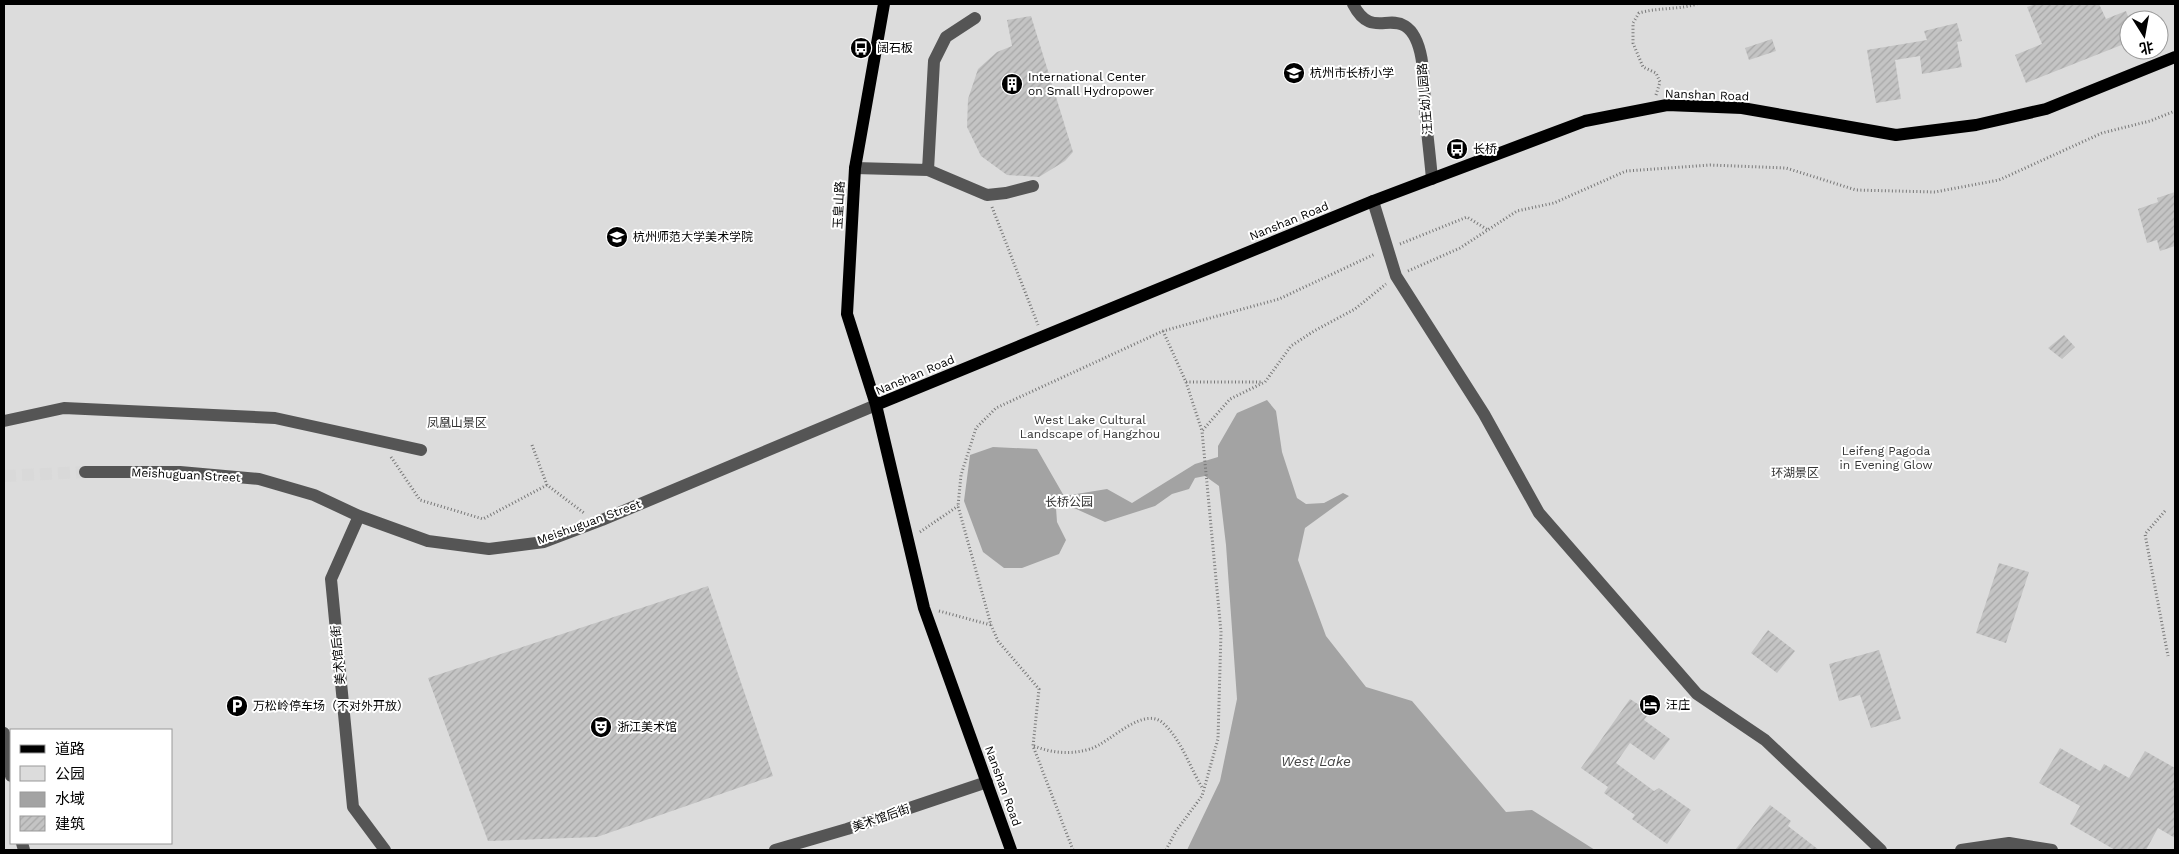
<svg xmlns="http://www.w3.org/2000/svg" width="2179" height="854" font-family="'Work Sans','Noto Sans SC',sans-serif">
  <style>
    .green { fill: #dcdcdc; fill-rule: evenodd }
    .water { fill: #a3a3a3 }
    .building { fill: url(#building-hatch) }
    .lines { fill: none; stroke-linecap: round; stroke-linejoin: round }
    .minor-tunnel { stroke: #d9d9d9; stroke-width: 12; stroke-dasharray: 12 6; stroke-linecap: butt }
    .major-casing { stroke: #dbdbdb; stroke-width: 14 }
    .path { stroke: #777; stroke-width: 3; stroke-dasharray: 1 2.5; stroke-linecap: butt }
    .minor { stroke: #555; stroke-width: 12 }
    .major { stroke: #000; stroke-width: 12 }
    .labels { text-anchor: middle; stroke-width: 4; stroke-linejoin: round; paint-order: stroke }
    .poi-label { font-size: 12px; fill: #000; stroke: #fff; text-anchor: start }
    .street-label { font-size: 12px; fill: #000; stroke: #fff }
    .park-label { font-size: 12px; fill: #333; stroke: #fff }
    .water-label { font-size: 14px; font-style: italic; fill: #444; stroke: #fff }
  </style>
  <defs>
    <pattern id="building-hatch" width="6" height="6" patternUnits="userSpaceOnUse" patternTransform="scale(1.25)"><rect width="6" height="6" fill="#c4c4c4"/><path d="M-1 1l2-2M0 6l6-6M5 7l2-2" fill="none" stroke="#a7a7a7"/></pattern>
  </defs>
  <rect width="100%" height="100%" fill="#fff"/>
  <path class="green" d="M 4,4 L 2175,4 L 2175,850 L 4,850 ZM 2129,20 L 2159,20 L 2159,50 L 2129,50 ZM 11,730 L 171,730 L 171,843 L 11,843 Z"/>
  <path class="water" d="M 1267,400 L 1276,411 L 1282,452 L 1297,498 L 1306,504 L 1324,503 L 1343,493 L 1349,496 L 1305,528 L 1298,560 L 1326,636 L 1366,687 L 1412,701 L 1506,812 L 1532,810 L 1595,850 L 1187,850 L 1220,781 L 1237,699 L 1226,545 L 1219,486 L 1205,476 L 1195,478 L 1189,489 L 1172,494 L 1155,506 L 1105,522 L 1074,508 L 1056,508 L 1057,522 L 1066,540 L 1059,554 L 1022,568 L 1004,568 L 983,552 L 964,501 L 970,455 L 993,447 L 1037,449 L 1064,496 L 1107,489 L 1132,503 L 1195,464 L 1218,457 L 1218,446 L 1237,413 Z"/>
  <path class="building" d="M 2035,4 L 2099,4 L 2106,19 L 2126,11 L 2129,19 L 2129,42 L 2026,83 L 2015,55 L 2042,44 L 2027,7 Z
    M 1031,16 L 1073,152 L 1065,161 L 1039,177 L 1007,175 L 981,156 L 967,127 L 968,99 L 978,69 L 997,52 L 1012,46 L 1007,20 Z
    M 1957,23 L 1962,41 L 1957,42 L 1962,67 L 1922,74 L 1920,56 L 1895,60 L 1901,99 L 1876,103 L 1867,50 L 1927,40 L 1924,31 Z
    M 1772,39 L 1776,51 L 1749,60 L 1745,48 Z
    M 2175,192 L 2175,246 L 2160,251 L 2157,240 L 2147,243 L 2138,209 L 2158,202 L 2157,198 Z
    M 2064,335 L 2075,347 L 2062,359 L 2048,348 Z
    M 1999,563 L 2029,572 L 2006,643 L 1976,633 Z
    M 708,586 L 773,776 L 597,837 L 488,841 L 428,678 Z
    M 1768,630 L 1795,651 L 1777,673 L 1751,653 Z
    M 1879,650 L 1901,719 L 1871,728 L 1860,695 L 1839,701 L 1829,664 Z
    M 1630,699 L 1650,712 L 1644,720 L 1670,739 L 1654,760 L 1630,743 L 1616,763 L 1654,791 L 1659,788 L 1691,810 L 1667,844 L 1632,819 L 1635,815 L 1604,793 L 1608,787 L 1581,768 Z
    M 2060,748 L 2100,771 L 2104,764 L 2129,778 L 2145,751 L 2175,768 L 2175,838 L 2158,828 L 2146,850 L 2115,850 L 2070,824 L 2080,806 L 2039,783 Z
    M 1770,805 L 1791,821 L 1788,826 L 1819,850 L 1735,850 Z"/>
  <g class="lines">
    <path class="minor-tunnel" d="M 4,476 L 85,472"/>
    <g class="major-casing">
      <path id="major" d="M 884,4 L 855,168 L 847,314 L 876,405 L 924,608 L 1011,850
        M 876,405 L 1373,201 L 1585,121 L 1667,105 L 1742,108 L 1896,135 L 1976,125 L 2046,109 L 2175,57"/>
    </g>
    <path class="path" d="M 1656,95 L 1660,82 L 1656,73 L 1643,67 L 1633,43 L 1633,23 L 1639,13 C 1660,7 1678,10 1697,4
      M 992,207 L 1038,325
      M 1400,244 L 1467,217 L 1488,230
      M 1408,271 L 1460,248 L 1517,211 L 1554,203 L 1626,171 L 1710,165 L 1786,168 L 1856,190 L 1935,192 L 1999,180 L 2102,133 L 2150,121 L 2175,111
      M 1163,331 L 1186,382 L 1202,431 L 1230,399 L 1265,382 L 1291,346 L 1314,331 L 1355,309 L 1386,284
      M 1186,382 L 1262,382
      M 532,445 L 547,485 L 584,513
      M 391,457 L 420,500 L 483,519 L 547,485
      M 2165,511 L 2145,534 L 2168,656
      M 920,532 L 958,506
      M 939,611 L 991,625
      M 1034,746 C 1052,753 1070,755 1090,749 C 1110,743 1144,704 1164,724 C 1182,741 1190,768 1203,789
      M 1073,850 L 1033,746 L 1039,689 L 998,641 L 991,625 L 958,506 L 961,475 L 976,428 L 996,408 L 1163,331 L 1279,299 L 1375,254
      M 1166,850 L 1176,831 L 1202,796 L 1218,739 L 1221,632 L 1202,431"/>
    <path class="minor" d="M 1353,4 C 1370,37 1387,15 1405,26 C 1426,39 1424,88 1425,110 C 1427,133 1430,156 1432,179
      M 855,168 L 928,170 L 987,195 L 1006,193 L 1033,186
      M 928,170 L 934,61 L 946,37 L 975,18
      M 1373,201 L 1396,276 L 1484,414 L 1539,513 L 1697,694 L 1765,740 L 1881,850
      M 4,421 L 64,408 L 275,418 L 421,450
      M 85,472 L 180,472 L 259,479 L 314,495 L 359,516 L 428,541 L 489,549 L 544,542 L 602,520 L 876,405
      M 359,516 L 331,579 L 353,807 L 385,850
      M 4,733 L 11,776
      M 22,843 L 24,850
      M 775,850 L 847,829 L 987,782
      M 1961,850 L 2009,843 L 2052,850"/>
    <use href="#major" class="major"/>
  </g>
  <defs>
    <g id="bus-disc" transform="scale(1.125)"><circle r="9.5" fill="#000" stroke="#fff"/><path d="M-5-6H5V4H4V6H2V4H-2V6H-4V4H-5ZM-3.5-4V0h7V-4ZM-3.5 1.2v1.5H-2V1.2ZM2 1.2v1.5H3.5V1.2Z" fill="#fff"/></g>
    <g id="school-disc" transform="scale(1.125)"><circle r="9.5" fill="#000" stroke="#fff"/><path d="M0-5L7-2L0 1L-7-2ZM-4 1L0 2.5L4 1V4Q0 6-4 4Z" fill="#fff"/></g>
    <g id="building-disc" transform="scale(1.125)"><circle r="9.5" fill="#000" stroke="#fff"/><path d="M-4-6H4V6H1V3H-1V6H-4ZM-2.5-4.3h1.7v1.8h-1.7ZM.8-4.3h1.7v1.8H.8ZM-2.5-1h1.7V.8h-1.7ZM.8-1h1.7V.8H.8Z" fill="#fff"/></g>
    <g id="university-disc" transform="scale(1.125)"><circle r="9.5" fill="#000" stroke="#fff"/><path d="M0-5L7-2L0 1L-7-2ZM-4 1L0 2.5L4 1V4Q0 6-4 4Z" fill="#fff"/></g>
    <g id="hotel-disc" transform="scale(1.125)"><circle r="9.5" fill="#000" stroke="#fff"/><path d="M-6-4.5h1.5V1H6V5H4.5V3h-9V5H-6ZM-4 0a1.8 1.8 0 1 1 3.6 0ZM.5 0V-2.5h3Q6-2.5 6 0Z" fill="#fff"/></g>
    <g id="parking-disc" transform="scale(1.125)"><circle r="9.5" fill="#000" stroke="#fff"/><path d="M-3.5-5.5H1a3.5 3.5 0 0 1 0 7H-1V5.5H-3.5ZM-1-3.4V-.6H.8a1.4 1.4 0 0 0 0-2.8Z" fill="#fff"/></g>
    <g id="theatre-disc" transform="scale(1.125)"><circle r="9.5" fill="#000" stroke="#fff"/><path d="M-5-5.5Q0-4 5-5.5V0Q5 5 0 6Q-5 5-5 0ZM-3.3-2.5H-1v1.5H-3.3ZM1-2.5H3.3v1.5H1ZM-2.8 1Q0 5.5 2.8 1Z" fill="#fff"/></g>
  </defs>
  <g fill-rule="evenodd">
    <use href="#bus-disc" x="861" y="48"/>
    <use href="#school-disc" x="1294" y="73"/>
    <use href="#building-disc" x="1012" y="84"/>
    <use href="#bus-disc" x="1457" y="149"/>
    <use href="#university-disc" x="617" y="237"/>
    <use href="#hotel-disc" x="1650" y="705"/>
    <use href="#parking-disc" x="237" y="706"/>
    <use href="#theatre-disc" x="601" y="727"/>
  </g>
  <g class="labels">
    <g class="poi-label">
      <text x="877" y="52">阔石板</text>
      <text x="1310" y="77">杭州市长桥小学</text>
      <text x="1028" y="81">International Center<tspan x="1028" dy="14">on Small Hydropower</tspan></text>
      <text x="1473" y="153">长桥</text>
      <text x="633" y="241">杭州师范大学美术学院</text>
      <text x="1666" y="709">汪庄</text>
      <text x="253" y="710">万松岭停车场（不对外开放）</text>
      <text x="617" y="731">浙江美术馆</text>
    </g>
    <g class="street-label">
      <text transform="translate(1707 95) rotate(2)" y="4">Nanshan Road</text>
      <text transform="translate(1425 99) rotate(-95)" y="4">汪庄幼儿园路</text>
      <text transform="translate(839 205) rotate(-87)" y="4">玉皇山路</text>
      <text transform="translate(1289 221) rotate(-22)" y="4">Nanshan Road</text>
      <text transform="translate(915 375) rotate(-23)" y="4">Nanshan Road</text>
      <text transform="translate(186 475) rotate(3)" y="4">Meishuguan Street</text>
      <text transform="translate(589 522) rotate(-20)" y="4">Meishuguan Street</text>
      <text transform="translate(338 655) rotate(-95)" y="4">美术馆后街</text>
      <text transform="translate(1003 786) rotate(70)" y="4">Nanshan Road</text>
      <text transform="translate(881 818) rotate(-19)" y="4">美术馆后街</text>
    </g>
    <g class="park-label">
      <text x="1090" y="424">West Lake Cultural<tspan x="1090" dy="14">Landscape of Hangzhou</tspan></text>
      <text x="457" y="427">凤凰山景区</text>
      <text x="1886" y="455">Leifeng Pagoda<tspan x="1886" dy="14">in Evening Glow</tspan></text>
      <text x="1795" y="477">环湖景区</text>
      <text x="1069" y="506">长桥公园</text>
    </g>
    <g class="water-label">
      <text x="1316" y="766">West Lake</text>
    </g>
  </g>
  <rect width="2179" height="854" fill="none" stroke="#000000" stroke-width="10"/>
  <rect x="10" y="729" width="162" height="115" fill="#ffffff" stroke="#999999"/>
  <rect x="20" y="745" width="25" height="8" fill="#000000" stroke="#999999"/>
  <text x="55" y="754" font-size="15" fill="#000000">道路</text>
  <rect x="20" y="766" width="25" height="15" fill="#dcdcdc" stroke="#999999"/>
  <text x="55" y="779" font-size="15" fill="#000000">公园</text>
  <rect x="20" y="792" width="25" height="15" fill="#a3a3a3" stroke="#999999"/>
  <text x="55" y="804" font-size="15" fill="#000000">水域</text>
  <rect x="20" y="816" width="25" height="15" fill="url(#building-hatch)" stroke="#999999"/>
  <text x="55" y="829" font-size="15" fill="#000000">建筑</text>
  <g transform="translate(2144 35) rotate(169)"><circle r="24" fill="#ffffff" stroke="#999999"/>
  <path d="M0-4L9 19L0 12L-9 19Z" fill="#000000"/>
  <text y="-8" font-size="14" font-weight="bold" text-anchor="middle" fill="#000000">北</text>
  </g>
</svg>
